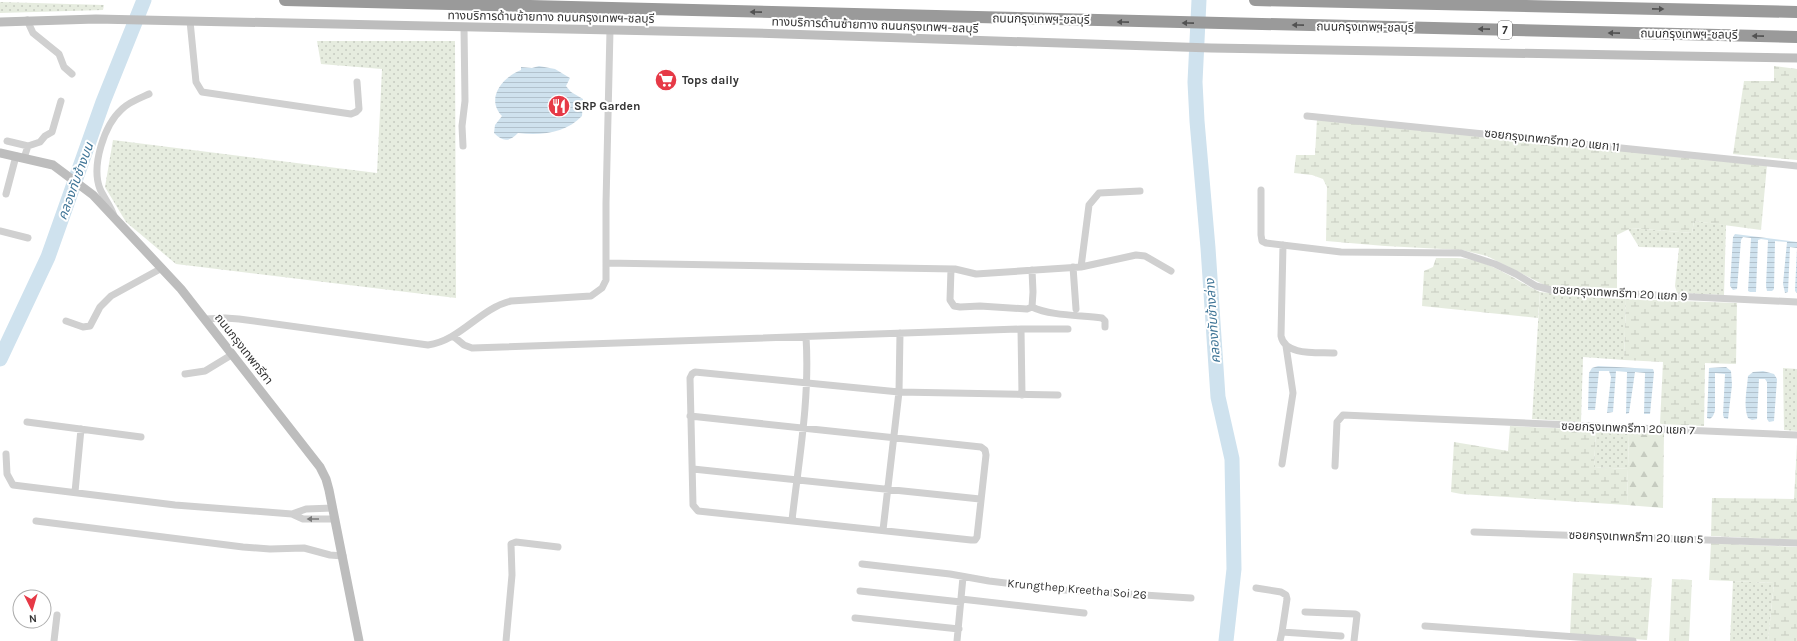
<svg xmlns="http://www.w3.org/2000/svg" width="1797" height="641" font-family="Karla,'Noto Sans Thai',sans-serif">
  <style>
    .grass { fill: url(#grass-dots) }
    .forest { fill: url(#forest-firs) }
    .wetland { fill: url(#wetland-marsh) }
    .water { fill: url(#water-rules) }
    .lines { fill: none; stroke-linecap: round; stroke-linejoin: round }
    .river { stroke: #cfe2ee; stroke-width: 15 }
    .street { stroke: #d0d0d0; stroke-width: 7 }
    .secondary { stroke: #bdbdbd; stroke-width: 9 }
    .highway { stroke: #9a9a9a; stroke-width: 12 }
    .oneway { fill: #525252 }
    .oneway2 { fill: #7a7a7a }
    .labels { text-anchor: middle; stroke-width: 4; stroke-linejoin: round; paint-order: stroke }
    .shield { fill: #fff; stroke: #707070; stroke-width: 1 }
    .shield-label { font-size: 11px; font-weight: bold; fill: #333 }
    .street-label { font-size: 12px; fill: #333; stroke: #fff }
    .poi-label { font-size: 12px; font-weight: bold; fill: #333; stroke: #fff; text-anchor: start }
    .water-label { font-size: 13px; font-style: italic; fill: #3f7597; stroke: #fff }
  </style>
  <defs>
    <pattern id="grass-dots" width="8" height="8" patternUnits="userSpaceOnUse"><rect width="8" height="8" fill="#e6ecdf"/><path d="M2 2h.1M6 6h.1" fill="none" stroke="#c6cbc0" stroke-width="1.8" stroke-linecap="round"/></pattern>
    <pattern id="forest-firs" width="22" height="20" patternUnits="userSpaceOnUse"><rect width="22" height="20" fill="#e6ecdf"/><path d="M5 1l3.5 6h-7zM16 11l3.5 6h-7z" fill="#c6cbc0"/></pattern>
    <pattern id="wetland-marsh" width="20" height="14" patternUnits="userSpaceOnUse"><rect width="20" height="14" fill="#e6ecdf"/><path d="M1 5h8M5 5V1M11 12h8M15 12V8" fill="none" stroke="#c6cbc0"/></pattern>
    <pattern id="water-rules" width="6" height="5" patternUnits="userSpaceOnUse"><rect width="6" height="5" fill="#cfe2ee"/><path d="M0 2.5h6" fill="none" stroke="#b2c2cd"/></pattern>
  </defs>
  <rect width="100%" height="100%" fill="#fff"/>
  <path class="grass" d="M 0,2 L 104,5 L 103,10 L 0,13 Z
    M 317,41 L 455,41 L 456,298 L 176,264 L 126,222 L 105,187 L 113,140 L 377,173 L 382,69 L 321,64 Z
    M 1694,221 L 1726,225 L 1724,295 L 1677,293 L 1675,286 L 1679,248 L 1639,247 L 1628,229 L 1631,228 L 1692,233 Z
    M 1540,292 L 1584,297 L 1626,299 L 1624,360 L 1583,357 L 1581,422 L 1532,419 Z
    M 1783,368 L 1797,369 L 1797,431 L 1784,430 Z
    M 1596,430 L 1629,431 L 1628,469 L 1594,467 Z
    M 1733,581 L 1774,583 L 1768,641 L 1730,641 Z"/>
  <path class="forest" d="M 1629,431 L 1664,433 L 1663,508 L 1627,505 Z"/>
  <path class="wetland" d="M 1774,66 L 1797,69 L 1797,160 L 1733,154 L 1744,81 L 1774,81 Z
    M 1317,119 L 1767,165 L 1761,230 L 1694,221 L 1692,233 L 1631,228 L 1617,235 L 1617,288 L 1548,287 L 1487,256 L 1462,250 L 1385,246 L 1326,241 L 1327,187 L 1323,179 L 1312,175 L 1294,173 L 1296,155 L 1315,155 Z
    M 1436,258 C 1450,258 1464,257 1477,261 C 1500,268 1519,282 1540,292 L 1538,318 L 1422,306 L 1424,271 L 1433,267 Z
    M 1626,299 L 1737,303 L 1736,364 L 1705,363 L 1704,426 L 1660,424 L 1663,362 L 1624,360 Z
    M 1510,426 L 1596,430 L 1594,467 L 1628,469 L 1627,505 L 1461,494 L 1451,492 L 1454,442 L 1508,451 Z
    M 1797,444 L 1797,540 L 1711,536 L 1712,498 L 1794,499 Z
    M 1711,543 L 1797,547 L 1797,641 L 1768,641 L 1774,583 L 1709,580 Z
    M 1573,573 L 1652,578 L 1647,640 L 1570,634 Z
    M 1672,579 L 1692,580 L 1689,641 L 1669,641 Z"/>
  <path class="water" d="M 539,66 L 555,69 L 570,78 L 566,86 L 571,92 L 583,99 L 582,116 C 566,133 541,136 518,133 C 509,142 503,142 494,133 L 495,125 L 502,116 C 485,98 503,77 521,70 L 521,67 L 532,68 Z
    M 1735,234 L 1797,242 L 1797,293 L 1795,291 L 1797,248 L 1790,247 L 1788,292 L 1785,293 L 1783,284 L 1787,242 L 1775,241 L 1774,289 L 1772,291 L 1767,291 L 1766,286 L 1768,240 L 1761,239 L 1758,240 L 1756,292 L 1750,292 L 1748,291 L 1751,238 L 1743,237 L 1741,240 L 1737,289 L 1733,290 L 1730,286 L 1733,237 Z
    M 1598,366 L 1653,369 L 1654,372 L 1650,414 L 1644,414 L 1645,373 L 1635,372 L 1629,413 L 1626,414 L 1627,372 L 1616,371 L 1613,412 L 1607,413 L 1611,377 L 1609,371 L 1599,371 L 1595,410 L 1588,410 L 1589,373 L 1592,368 Z
    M 1726,367 L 1731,371 L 1732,385 L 1728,419 L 1724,418 L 1723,415 L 1725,374 L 1715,373 L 1715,411 L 1713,416 L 1710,419 L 1707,418 L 1709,368 Z
    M 1763,371 L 1774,374 L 1777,379 L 1774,421 L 1769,422 L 1767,419 L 1767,382 L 1765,379 L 1759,379 L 1757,419 L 1752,420 L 1748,418 C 1743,405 1747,390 1748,376 L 1753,372 Z"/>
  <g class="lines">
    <path class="river" d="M 1199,0 L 1195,82 L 1197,121 L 1208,248 L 1218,397 L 1232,459 L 1234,569 L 1226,641
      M 0,359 L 48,257 L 103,102 L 144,0"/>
    <path class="street" d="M 27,20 L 33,33 L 59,54 L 64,67 L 72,74
      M 190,21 L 196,82 L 202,92 L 351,114 L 356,112 L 359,109 L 357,82
      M 1307,116 L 1797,166
      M 7,141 L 28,146
      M 463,146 L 462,126 L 465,101 L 464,27
      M 24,158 L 28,146 L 40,142 L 45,136 L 52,132 L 61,101
      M 1261,190 L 1261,235 L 1262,241 L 1266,243 L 1341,252 L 1461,253 L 1495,264 L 1516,274 L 1536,286 L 1551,290 L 1797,302
      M 6,194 L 16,156
      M 114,216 C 111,206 104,198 100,189 C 91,166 104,125 122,109 C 129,102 140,98 149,94
      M 0,231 L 28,238
      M 1283,245 L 1281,336 C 1285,356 1317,352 1334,353
      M 606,263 L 955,269 L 976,274 L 1081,267 L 1136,255 L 1145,256 L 1171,271
      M 1073,267 L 1076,309
      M 1081,267 L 1089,205 L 1099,193 L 1140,191
      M 951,269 L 950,300 L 954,306 L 960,307 L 980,306 L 1027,309 L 1032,307 L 1033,292 L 1032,270
      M 1032,307 C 1051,316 1080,315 1102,318 L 1105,321 L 1105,327
      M 206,319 L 225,318 L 239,319 L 428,345 C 460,341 480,308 511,301 L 591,296 L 602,288 L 606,280 L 606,203 L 610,30
      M 66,321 L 83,327 L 90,326 L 100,307 L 111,296 L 162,268
      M 1021,329 L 1022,395
      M 453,336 L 464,345 L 472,348 L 1021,329 L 1068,329
      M 185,374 L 205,371 L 233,354
      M 690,416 L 981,447 L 985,450 L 986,455 L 977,537 L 975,540 L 971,540 L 698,511 L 693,505 L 690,378 L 692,374 L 695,372 L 899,392 L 1058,395
      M 27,422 L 141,437
      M 6,454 L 7,474 L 13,485 L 175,505 L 292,514 L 303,519 L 335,519
      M 1282,464 L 1293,393 L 1286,346
      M 1335,466 L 1337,422 L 1343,415 L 1797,435
      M 693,469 L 980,499
      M 75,492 L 81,429
      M 292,514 L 306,509 L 333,508
      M 792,520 C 799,459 810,398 806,337
      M 36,521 L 243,547 L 270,549 L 304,548 L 330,555 L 343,556
      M 883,530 L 899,392 L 900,333
      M 1474,532 L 1797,543
      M 862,564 L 950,574 L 989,581 L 1065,590 L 1191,598
      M 1256,588 L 1281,592 L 1286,595 L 1287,599 L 1282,632
      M 860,591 L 961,602
      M 961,599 L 1084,613
      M 1305,612 L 1355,614 L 1357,615 L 1354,641
      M 855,618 L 959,629
      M 1425,626 L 1633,641
      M 54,641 L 57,615
      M 506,641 L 512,575 L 511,544 L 516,542 L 558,547
      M 957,641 L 963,577
      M 1280,641 L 1282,632 L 1341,636"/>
    <path class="secondary" d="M 0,22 L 96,19 L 753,33 L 1211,48 L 1797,58
      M 0,153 L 53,165 L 93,195 L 181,289 L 320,467 L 326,479 L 329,490 L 359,641"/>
    <path class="highway" d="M 285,0 L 1797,37
      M 1255,0 L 1797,12"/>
  </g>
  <defs><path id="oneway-solid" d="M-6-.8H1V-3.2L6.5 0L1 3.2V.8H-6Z"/></defs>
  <g class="oneway">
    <use href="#oneway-solid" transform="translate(1658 9) rotate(1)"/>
    <use href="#oneway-solid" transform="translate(756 12) rotate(-179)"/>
    <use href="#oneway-solid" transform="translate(1123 22) rotate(-179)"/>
    <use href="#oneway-solid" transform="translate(1188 23) rotate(-179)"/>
    <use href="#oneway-solid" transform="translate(1298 25) rotate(-179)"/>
    <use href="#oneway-solid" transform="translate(1484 29) rotate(-179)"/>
    <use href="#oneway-solid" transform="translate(1614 33) rotate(-179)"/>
    <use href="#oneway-solid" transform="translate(1758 36) rotate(-179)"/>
  </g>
  <use class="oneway2" href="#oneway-solid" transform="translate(313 519) rotate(180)"/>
  <defs>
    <g id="supermarket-disc" transform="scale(1.15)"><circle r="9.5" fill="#e63946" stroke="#fff"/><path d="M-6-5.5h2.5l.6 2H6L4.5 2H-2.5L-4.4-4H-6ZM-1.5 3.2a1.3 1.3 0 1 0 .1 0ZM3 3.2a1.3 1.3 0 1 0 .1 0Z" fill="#fff"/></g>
    <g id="restaurant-disc" transform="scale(1.15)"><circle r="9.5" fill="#e63946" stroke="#fff"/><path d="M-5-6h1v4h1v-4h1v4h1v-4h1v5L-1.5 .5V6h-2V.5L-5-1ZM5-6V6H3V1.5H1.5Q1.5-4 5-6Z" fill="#fff"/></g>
  </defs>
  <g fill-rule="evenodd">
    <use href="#supermarket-disc" x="666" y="80"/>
    <use href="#restaurant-disc" x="559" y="106"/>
  </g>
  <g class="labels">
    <rect class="shield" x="1498" y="21" width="14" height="18" rx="3"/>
    <g class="shield-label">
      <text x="1505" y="34">7</text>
    </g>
    <g class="street-label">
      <text transform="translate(551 17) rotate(1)" y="4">ทางบริการด้านซ้ายทาง ถนนกรุงเทพฯ-ชลบุรี</text>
      <text transform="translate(1041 19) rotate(1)" y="4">ถนนกรุงเทพฯ-ชลบุรี</text>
      <text transform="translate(875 25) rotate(2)" y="4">ทางบริการด้านซ้ายทาง ถนนกรุงเทพฯ-ชลบุรี</text>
      <text transform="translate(1365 27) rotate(1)" y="4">ถนนกรุงเทพฯ-ชลบุรี</text>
      <text transform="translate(1689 34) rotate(1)" y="4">ถนนกรุงเทพฯ-ชลบุรี</text>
      <text transform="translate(1552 140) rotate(6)" y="4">ซอยกรุงเทพกรีฑา 20 แยก 11</text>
      <text transform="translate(1620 293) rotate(3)" y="4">ซอยกรุงเทพกรีฑา 20 แยก 9</text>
      <text transform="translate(244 349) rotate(52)" y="4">ถนนกรุงเทพกรีฑา</text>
      <text transform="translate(1628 428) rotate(2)" y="4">ซอยกรุงเทพกรีฑา 20 แยก 7</text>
      <text transform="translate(1636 537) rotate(2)" y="4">ซอยกรุงเทพกรีฑา 20 แยก 5</text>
      <text transform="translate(1077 589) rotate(5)" y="4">Krungthep Kreetha Soi 26</text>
    </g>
    <g class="poi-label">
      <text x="682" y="84">Tops daily</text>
      <text x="574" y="110">SRP Garden</text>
    </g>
    <g class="water-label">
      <text transform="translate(75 181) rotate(-70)" y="5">คลองทับช้างบน</text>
      <text transform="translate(1212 321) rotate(-94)" y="5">คลองทับช้างล่าง</text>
    </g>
  </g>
  <g transform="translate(32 609) rotate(175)"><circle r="19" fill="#ffffff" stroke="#adadad"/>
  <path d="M0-3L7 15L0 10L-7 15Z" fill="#e63946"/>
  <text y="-6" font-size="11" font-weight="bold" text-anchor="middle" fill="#333333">N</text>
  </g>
</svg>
